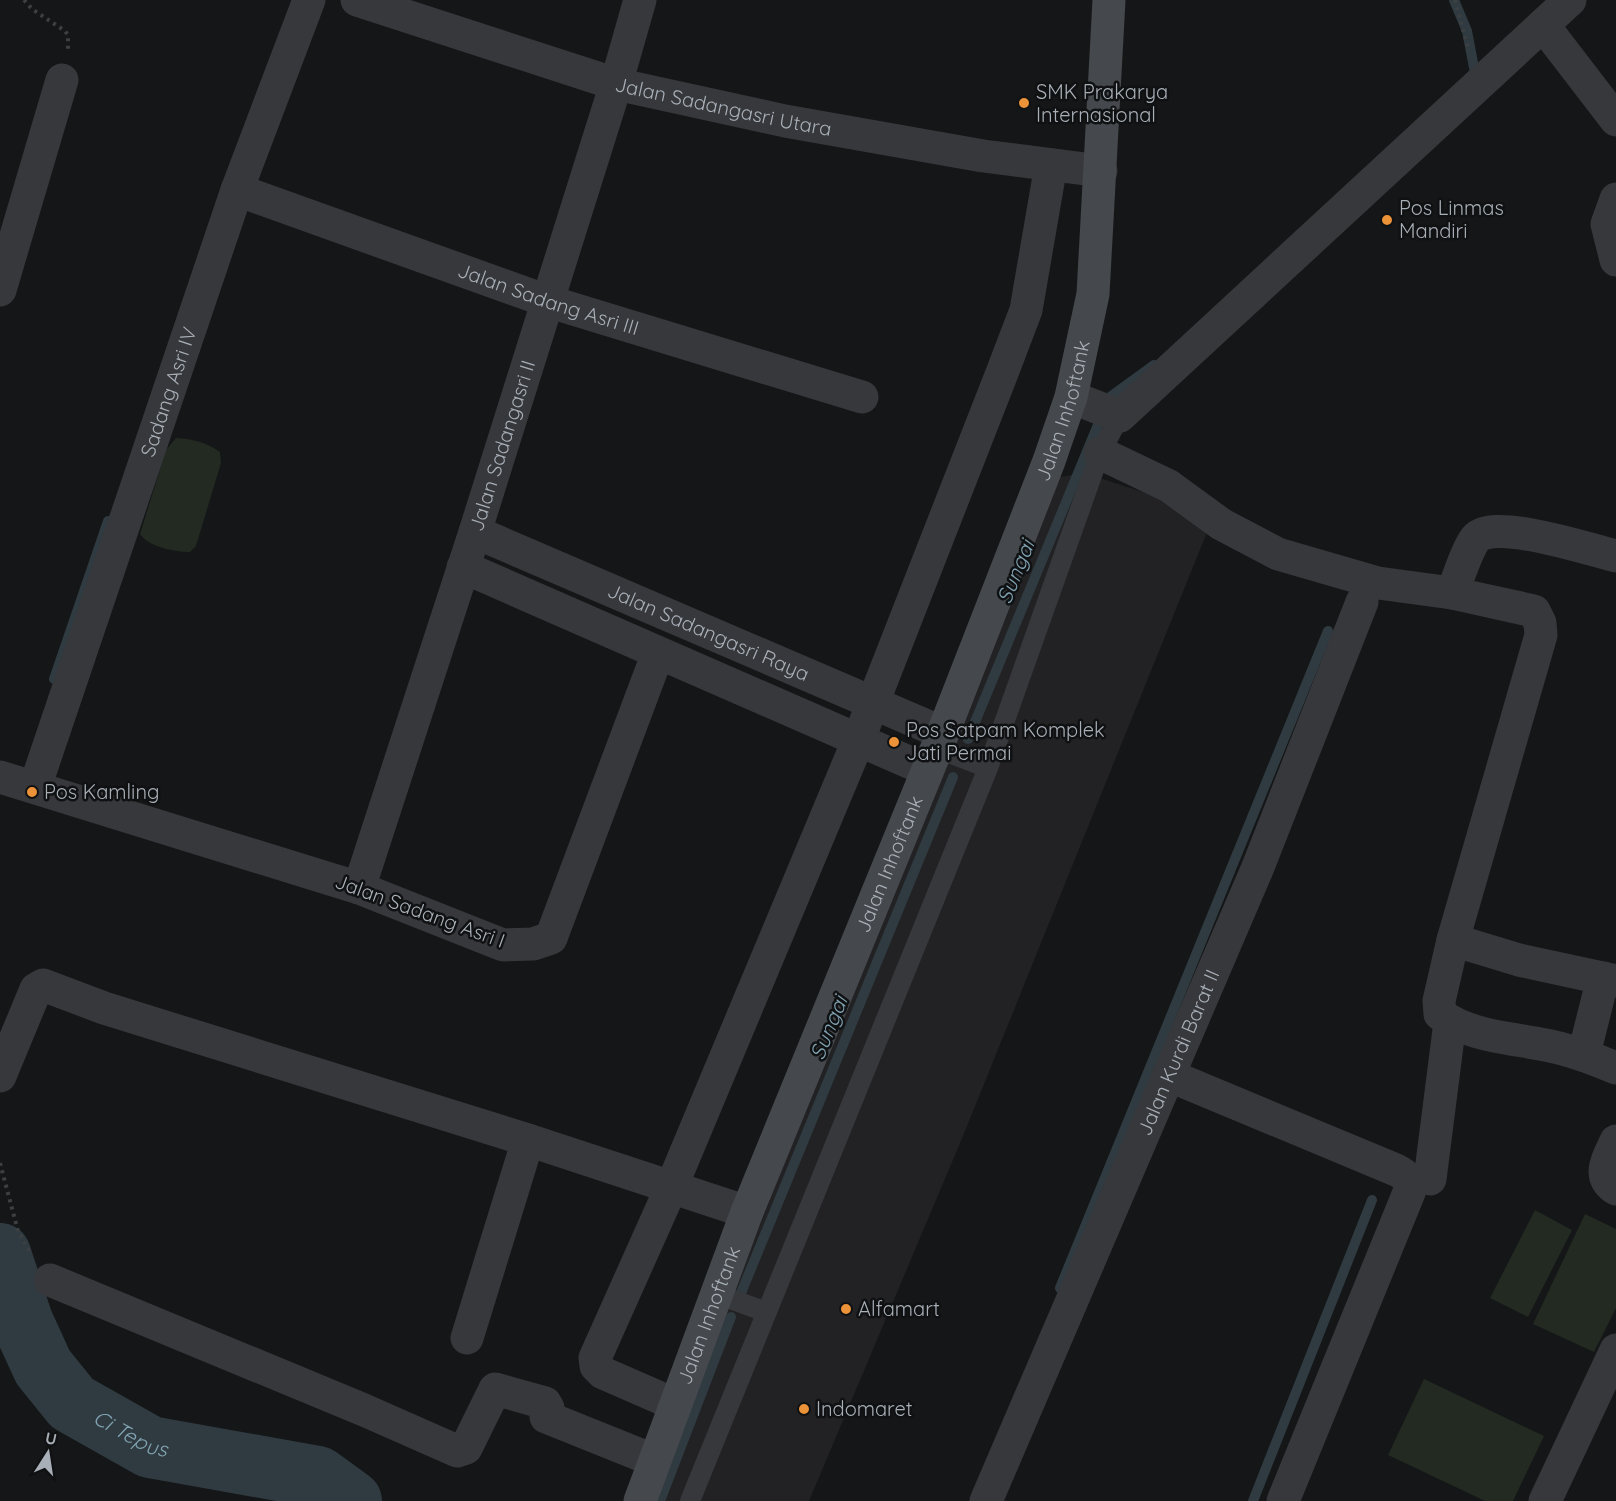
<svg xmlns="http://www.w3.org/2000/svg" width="1616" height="1501" font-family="Quicksand,sans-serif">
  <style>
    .built { fill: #222224 }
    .green { fill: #222a22 }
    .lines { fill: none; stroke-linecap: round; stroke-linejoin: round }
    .stream { stroke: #2f3b40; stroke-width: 10 }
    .river { stroke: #2f3b40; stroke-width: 62 }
    .path { stroke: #3d4043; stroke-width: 4; stroke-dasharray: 3 4.5; stroke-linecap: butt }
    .service { stroke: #37383c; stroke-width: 20 }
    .minor { stroke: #37383c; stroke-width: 33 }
    .tertiary { stroke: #37383c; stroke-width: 33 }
    .secondary { stroke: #45484c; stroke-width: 33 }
    .poi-dot { fill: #ec9239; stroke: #101112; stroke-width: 2 }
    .labels { text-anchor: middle; stroke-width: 5; stroke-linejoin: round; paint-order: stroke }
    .poi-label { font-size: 20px; fill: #a8afb7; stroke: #101112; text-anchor: start }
    .street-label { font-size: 20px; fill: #a8afb7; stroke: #101112 }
    .water-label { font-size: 21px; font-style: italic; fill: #80a2b1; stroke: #101112 }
  </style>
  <rect width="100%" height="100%" fill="#151617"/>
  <path class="built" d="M 1084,473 L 1214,515 L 963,1136 L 809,1501 L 653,1501 L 1036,514 L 1054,478 Z"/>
  <path class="green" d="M 176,438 C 193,439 206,442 220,452 L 221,463 L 196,546 L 190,552 C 176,552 148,547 140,534 L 166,450 Z
    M 1535,1210 L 1572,1230 L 1528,1317 L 1490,1298 Z
    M 1585,1214 L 1616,1229 L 1616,1308 L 1594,1352 L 1533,1324 Z
    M 1424,1379 L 1544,1436 L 1513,1501 L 1485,1501 L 1388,1455 Z"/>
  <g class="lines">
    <path class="stream" d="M 1454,0 L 1467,31 L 1475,73
      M 1106,404 L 1110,397 L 1154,365
      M 54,679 L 108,521
      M 968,739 L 1100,420
      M 1060,1288 L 1328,631
      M 741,1293 L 953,777
      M 660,1501 L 731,1317
      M 1253,1501 L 1372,1200"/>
    <path class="river" id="s1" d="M 0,1254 L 22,1321 L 43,1367 L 72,1403 L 150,1447 L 318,1477 L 351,1501"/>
    <path class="path" d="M 24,0 L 32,9 L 65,31 L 68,35 L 68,49
      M 1455,0 L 1468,48
      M 0,1163 L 18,1231 L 30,1253"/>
    <path class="service" d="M 936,748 L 988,768
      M 717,1294 L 766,1312
      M 690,1501 L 988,768 L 1100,453 L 1120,416"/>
    <g class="minor">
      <path id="s2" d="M 357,0 L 616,84 L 785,121 L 983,156 L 1101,171"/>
      <path d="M 1543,25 L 1616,120"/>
      <path id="s3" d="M 237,190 L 547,301 L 862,397"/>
      <path d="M 1616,199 L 1607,224 L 1616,260"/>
      <path d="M 0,290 L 62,80"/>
      <path d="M 1100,453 L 1169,486 L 1221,524 L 1278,554 L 1378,583 L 1452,593 C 1458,579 1467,549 1476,538 C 1495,518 1591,550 1616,556"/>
      <path id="s4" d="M 475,532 L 943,733"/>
      <path d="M 463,567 L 927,770"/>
      <path d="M 1452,593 L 1534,611 L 1540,623 L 1541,635 L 1453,940 L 1439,1001 L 1440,1014 C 1472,1039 1521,1038 1559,1048 C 1579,1053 1597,1060 1616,1068"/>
      <path d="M 0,777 L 359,888 L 503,945 L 533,944 L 551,938 L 658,653"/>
      <path id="s5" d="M 35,787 L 237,190 L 309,0"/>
      <path id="s6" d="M 359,888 L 475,532 L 616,84 L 640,0"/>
      <path d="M 1453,940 L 1519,960 L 1616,981"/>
      <path d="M 1584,1054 L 1603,978"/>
      <path d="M 1168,1075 L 1396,1170 C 1406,1175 1410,1179 1410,1190 L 1283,1501"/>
      <path d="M 0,1076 L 36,989 L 43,985 L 104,1008 L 528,1140 L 747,1212"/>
      <path d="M 1616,1141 C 1608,1158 1596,1176 1616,1189"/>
      <path d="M 1430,1179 L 1450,1022"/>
      <path d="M 50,1280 L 364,1410 L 457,1451 L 466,1448 L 495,1389 L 545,1403 L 548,1408 L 546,1417 L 653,1460"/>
      <path d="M 467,1338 L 528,1140"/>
      <path d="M 674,1404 L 603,1373 L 596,1366 L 595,1358 L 671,1188 L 858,741 L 1002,373 L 1026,310 L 1051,165"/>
      <path id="s7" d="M 986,1501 L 1258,867 L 1362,602"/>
      <path d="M 1545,1501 L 1616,1350"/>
    </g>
    <path class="tertiary" d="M 1071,397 L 1120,416 L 1570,0"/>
    <path class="secondary" id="s8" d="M 640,1501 L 747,1212 L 943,733 L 1049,461 L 1071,397 L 1093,294 L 1109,0"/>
  </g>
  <g class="poi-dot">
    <circle cx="1024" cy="103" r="6"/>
    <circle cx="1387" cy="220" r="6"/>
    <circle cx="894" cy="742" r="6"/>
    <circle cx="32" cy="792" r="6"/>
    <circle cx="846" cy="1309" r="6"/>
    <circle cx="804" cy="1409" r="6"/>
  </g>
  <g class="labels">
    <g class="poi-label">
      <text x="1036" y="99">SMK Prakarya<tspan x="1036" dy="23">Internasional</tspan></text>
      <text x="1399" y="215">Pos Linmas<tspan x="1399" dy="23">Mandiri</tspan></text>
      <text x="906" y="737">Pos Satpam Komplek<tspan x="906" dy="23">Jati Permai</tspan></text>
      <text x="44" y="799">Pos Kamling</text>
      <text x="858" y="1316">Alfamart</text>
      <text x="816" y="1416">Indomaret</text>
    </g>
    <g class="street-label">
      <text dy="7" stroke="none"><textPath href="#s2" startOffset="382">Jalan Sadangasri Utara</textPath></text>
      <text dy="7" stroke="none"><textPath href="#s3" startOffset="330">Jalan Sadang Asri III</textPath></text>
      <text dy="7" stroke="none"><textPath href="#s5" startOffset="417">Sadang Asri IV</textPath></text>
      <text dy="7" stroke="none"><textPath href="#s8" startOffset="1170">Jalan Inhoftank</textPath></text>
      <text dy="7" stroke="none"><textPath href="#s6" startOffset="465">Jalan Sadangasri II</textPath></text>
      <text dy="7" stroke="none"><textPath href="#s4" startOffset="254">Jalan Sadangasri Raya</textPath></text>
      <text dy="7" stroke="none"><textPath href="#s8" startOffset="684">Jalan Inhoftank</textPath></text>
      <text transform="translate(420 911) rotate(20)" y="7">Jalan Sadang Asri I</text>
      <text dy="7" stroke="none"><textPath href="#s7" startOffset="488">Jalan Kurdi Barat II</textPath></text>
      <text dy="7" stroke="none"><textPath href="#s8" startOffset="198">Jalan Inhoftank</textPath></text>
    </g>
    <g class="water-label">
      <text transform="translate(1016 572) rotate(-68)" y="7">Sungai</text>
      <text transform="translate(829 1028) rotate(-68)" y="7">Sungai</text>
      <text dy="7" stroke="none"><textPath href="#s1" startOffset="234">Ci Tepus</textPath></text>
    </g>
  </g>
  <g transform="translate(48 1453) rotate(12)" stroke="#101112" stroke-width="4.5" paint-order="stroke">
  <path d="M0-4.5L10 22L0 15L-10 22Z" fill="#a8afb7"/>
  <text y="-9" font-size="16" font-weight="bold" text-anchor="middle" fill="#a8afb7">U</text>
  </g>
</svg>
